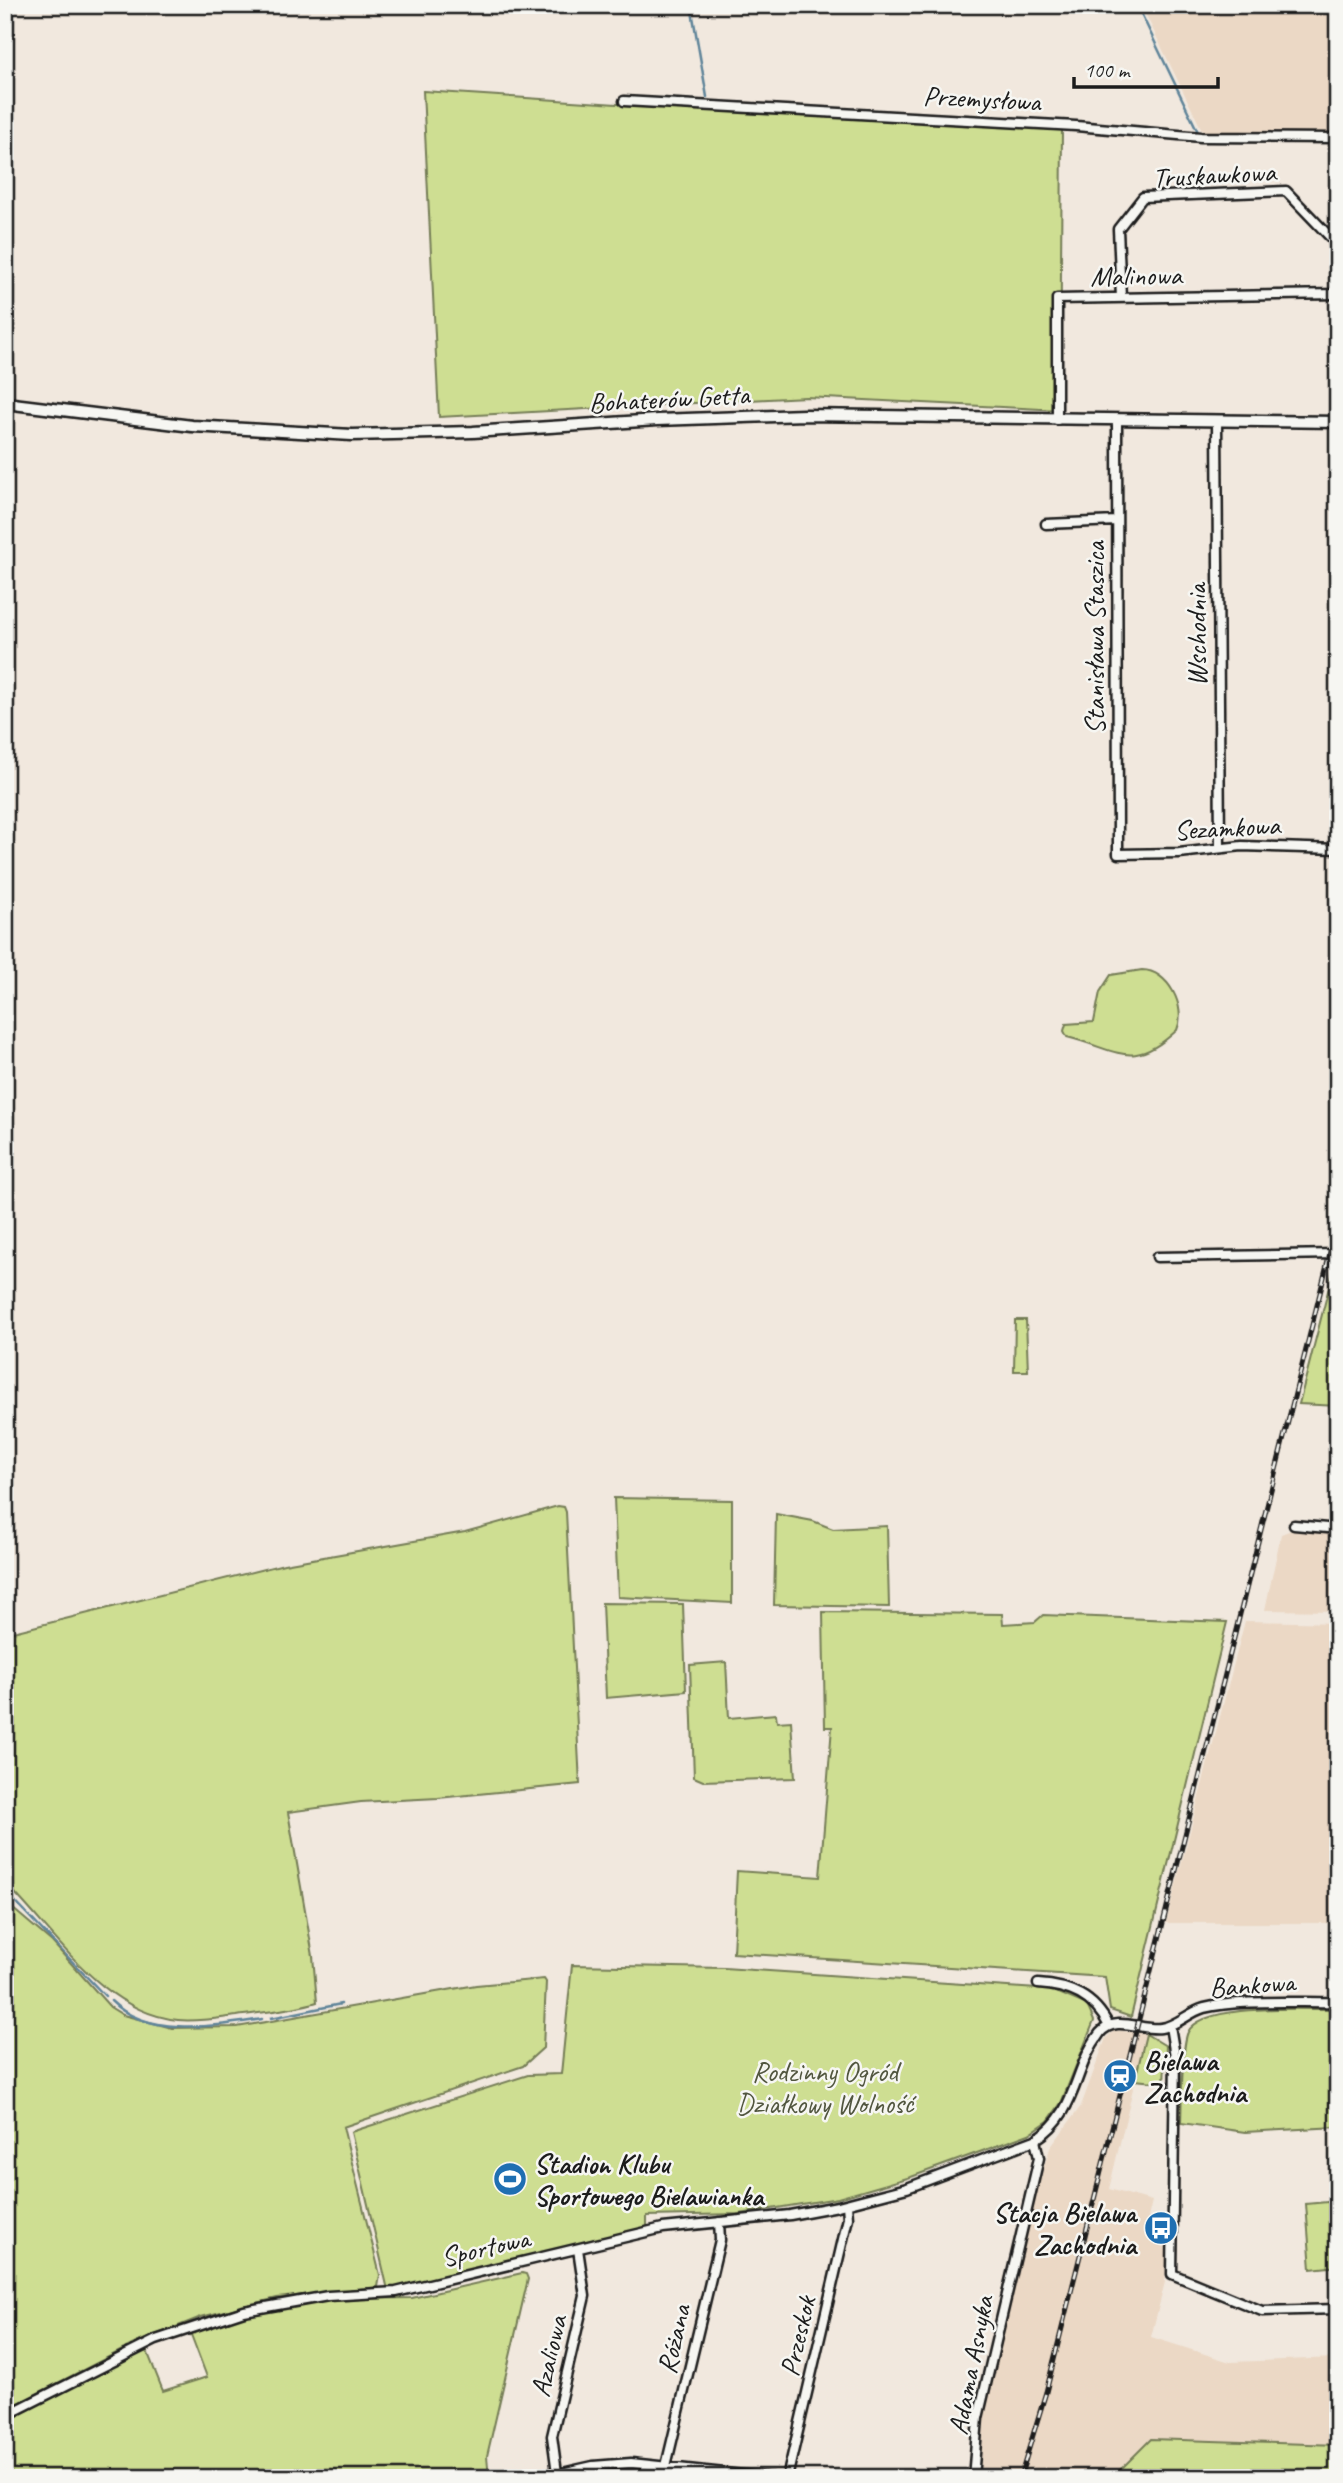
<svg xmlns="http://www.w3.org/2000/svg" width="1343" height="2483" font-family="Caveat,sans-serif">
  <style>
    .built { fill: #ebd8c5 }
    .green { fill: #cede92; stroke: #757d57; stroke-width: 2 }
    .lines { fill: none; stroke-linecap: round; stroke-linejoin: round }
    .stream { stroke: #5f8499; stroke-width: 2.5 }
    .minor-casing { stroke: #1c1c1c; stroke-width: 13 }
    .tertiary-casing { stroke: #1c1c1c; stroke-width: 15 }
    .minor { stroke: #f6f6f2; stroke-width: 8 }
    .tertiary { stroke: #f6f6f2; stroke-width: 10 }
    .rail-casing { stroke: #1c1c1c; stroke-width: 5 }
    .rail { stroke: #f6f6f2; stroke-width: 2.5; stroke-dasharray: 8; stroke-linecap: butt }
    .labels { text-anchor: middle; stroke-width: 5; stroke-linejoin: round; paint-order: stroke }
    .street-label { font-size: 28px; fill: #1c1c1c; stroke: #f6f6f2 }
    .poi-label { font-size: 28px; font-weight: bold; fill: #1c1c1c; stroke: #f6f6f2; text-anchor: start }
    .park-label { font-size: 28px; fill: #51563f; stroke: #f6f6f2 }
  </style>
  <rect width="100%" height="100%" fill="#f1e8de"/>
  <filter id="ink" filterUnits="userSpaceOnUse"><feTurbulence type="fractalNoise" baseFrequency=".0143" numOctaves="2"/><feDisplacementMap in="SourceGraphic" scale="14" xChannelSelector="R" yChannelSelector="G"/><feConvolveMatrix kernelMatrix="1 2 1 2 8 2 1 2 1" color-interpolation-filters="sRGB"/></filter>
  <g filter="url(#ink)">
    <path class="built" d="M 1141,5 L 1338,5 L 1338,132 L 1203,132 Z
      M 1294,1529 L 1338,1533 L 1338,1611 L 1265,1610 L 1281,1534 Z
      M 1245,1621 L 1338,1623 L 1338,1923 L 1166,1923 Z
      M 1115,2030 L 1146,2034 L 1109,2189 L 1152,2201 L 1148,2218 L 1168,2223 L 1165,2282 L 1151,2337 L 1230,2362 L 1338,2358 L 1338,2478 L 979,2478 L 984,2417 L 1040,2179 L 1050,2148 L 1081,2106 L 1106,2038 Z"/>
    <path class="green" d="M 423,91 L 707,110 L 1062,128 L 1060,410 L 806,397 L 439,417 Z
      M 1142,970 C 1168,970 1187,1007 1177,1030 C 1132,1072 1119,1050 1067,1037 L 1064,1031 L 1066,1024 L 1094,1022 L 1100,992 L 1111,975 Z
      M 1336,1260 L 1338,1406 L 1299,1404 Z
      M 1015,1320 L 1026,1320 L 1028,1371 L 1014,1371 Z
      M 614,1498 L 732,1500 L 732,1603 L 618,1597 Z
      M 558,1506 L 564,1507 L 566,1512 L 580,1784 L 438,1798 L 361,1802 L 288,1812 L 313,1956 L 317,2002 C 292,2010 263,2012 237,2016 C 218,2018 198,2022 178,2020 C 106,2013 59,1939 13,1891 L 5,1887 L 5,1634 L 284,1564 L 465,1532 Z
      M 776,1514 L 813,1521 L 833,1529 L 887,1526 L 889,1607 L 774,1605 Z
      M 602,1603 L 683,1604 L 686,1691 L 606,1698 Z
      M 823,1612 L 1002,1614 L 1003,1624 L 1035,1622 L 1043,1615 L 1227,1622 L 1131,2017 L 1110,2010 L 1105,1977 L 733,1953 L 737,1871 L 820,1877 L 832,1727 L 825,1727 Z
      M 726,1662 L 729,1718 L 776,1714 L 777,1722 L 791,1721 L 795,1778 L 703,1781 L 694,1777 L 690,1665 Z
      M 5,1902 L 52,1942 L 110,2007 L 123,2015 L 172,2028 L 237,2027 L 476,1985 L 544,1979 L 546,1982 L 543,2048 L 523,2066 L 343,2127 L 380,2275 L 378,2287 L 277,2298 L 201,2317 L 138,2342 L 5,2410 Z
      M 572,1965 L 724,1968 L 1052,1990 L 1087,2005 L 1094,2021 L 1061,2103 L 1048,2121 L 1029,2134 L 911,2177 L 838,2198 L 740,2214 L 647,2216 L 647,2227 L 634,2231 L 388,2290 L 351,2132 L 528,2075 L 561,2074 Z
      M 1338,2009 L 1338,2127 L 1245,2132 L 1181,2123 C 1182,2104 1181,2047 1188,2032 C 1203,2002 1307,2010 1338,2009 Z
      M 1146,2034 L 1166,2046 L 1164,2083 L 1135,2080 Z
      M 1338,2201 L 1338,2266 L 1311,2269 L 1306,2204 Z
      M 522,2273 L 526,2274 L 528,2279 L 487,2456 L 489,2478 L 5,2478 L 5,2422 L 139,2353 L 147,2351 L 163,2391 L 207,2377 L 190,2332 L 247,2314 L 288,2306 L 344,2299 L 412,2298 Z
      M 1151,2439 L 1338,2445 L 1338,2478 L 1112,2478 Z"/>
    <g class="lines">
      <path class="stream" d="M 691,5 L 707,97
        M 1137,5 L 1199,134
        M 5,1891 L 105,1996
        M 111,2001 C 148,2038 215,2026 262,2019
        M 271,2018 L 341,2004"/>
      <g class="minor-casing">
        <path id="minor" d="M 624,101 L 1076,126 L 1201,137 L 1338,138
          M 1121,298 L 1118,229 L 1143,197 L 1286,191 L 1334,241 L 1338,281
          M 1057,420 L 1057,299 L 1338,294
          M 1117,421 L 1118,854 L 1179,853 L 1242,846 L 1338,849
          M 1217,422 L 1220,848
          M 1046,524 L 1117,521
          M 1157,1257 L 1338,1254
          M 1294,1525 L 1338,1529
          M 1038,1984 C 1070,1986 1094,1996 1109,2026
          M 1170,2026 L 1175,2056 L 1172,2274 L 1262,2311 L 1338,2309
          M 5,2416 L 156,2340 L 244,2311 L 328,2296 L 396,2292 L 663,2228 L 790,2215 L 838,2206 L 907,2188 L 1035,2140 C 1079,2112 1072,2070 1100,2033 C 1116,2014 1141,2031 1161,2028 C 1177,2026 1189,2012 1204,2008 C 1238,1999 1301,2003 1338,2002
          M 666,2466 L 720,2240 L 719,2222
          M 557,2473 L 552,2436 L 585,2296 L 578,2249
          M 540,2478 L 593,2466 L 631,2463 L 772,2478
          M 787,2478 L 848,2218 L 847,2204
          M 973,2478 L 978,2418 L 1039,2158 L 1035,2140"/>
      </g>
      <g class="tertiary-casing">
        <path id="tertiary" d="M 5,403 L 192,426 L 352,435 L 473,432 L 657,420 L 804,415 L 1338,422"/>
      </g>
      <use href="#minor" class="minor"/>
      <use href="#tertiary" class="tertiary"/>
      <g class="rail-casing">
        <path id="rail" d="M 1020,2478 L 1046,2392 L 1338,1221"/>
      </g>
      <use href="#rail" class="rail"/>
    </g>
  </g>
  <defs>
    <g id="station-disc" transform="scale(1.75)"><circle r="9.5" fill="#1f6fb2" stroke="#f6f6f2"/><path d="M-3-6H3Q5-6 5-4V2Q5 4 3 4L4.5 6H3L1.5 4h-3L-3 6H-4.5L-3 4Q-5 4-5 2V-4Q-5-6-3-6ZM-3.5-4v3h7v-3ZM-3.5 1v1.5H-2V1ZM2 1v1.5H3.5V1Z" fill="#fff"/></g>
    <g id="stadium-disc" transform="scale(1.75)"><circle r="9.5" fill="#1f6fb2" stroke="#f6f6f2"/><path d="M0-5a6.5 5 0 1 0 0 10a6.5 5 0 1 0 0-10ZM-3.5-1.8h7v3.6h-7Z" fill="#fff"/></g>
    <g id="bus-disc" transform="scale(1.75)"><circle r="9.5" fill="#1f6fb2" stroke="#f6f6f2"/><path d="M-5-6H5V4H4V6H2V4H-2V6H-4V4H-5ZM-3.5-4V0h7V-4ZM-3.5 1.2v1.5H-2V1.2ZM2 1.2v1.5H3.5V1.2Z" fill="#fff"/></g>
  </defs>
  <g fill-rule="evenodd">
    <use href="#station-disc" x="1120" y="2076"/>
    <use href="#stadium-disc" x="510" y="2179"/>
    <use href="#bus-disc" x="1161" y="2228"/>
  </g>
  <g class="labels">
    <g class="street-label">
      <text transform="translate(982 98) rotate(3)" y="10">Przemysłowa</text>
      <text transform="translate(1214 174) rotate(-3)" y="10">Truskawkowa</text>
      <text transform="translate(1136 275) rotate(-1)" y="10">Malinowa</text>
      <text transform="translate(669 398) rotate(-3)" y="10">Bohaterów Getta</text>
      <text transform="translate(1196 635) rotate(-90)" y="10">Wschodnia</text>
      <text transform="translate(1094 638) rotate(-90)" y="10">Stanisława Staszica</text>
      <text transform="translate(1227 827) rotate(-3)" y="10">Sezamkowa</text>
      <text transform="translate(1252 1984) rotate(-4)" y="10">Bankowa</text>
      <text transform="translate(485 2247) rotate(-13)" y="10">Sportowa</text>
      <text transform="translate(797 2336) rotate(-77)" y="10">Przeskok</text>
      <text transform="translate(673 2339) rotate(-77)" y="10">Różana</text>
      <text transform="translate(548 2356) rotate(-77)" y="10">Azaliowa</text>
      <text transform="translate(970 2365) rotate(-79)" y="10">Adama Asnyka</text>
    </g>
    <g class="poi-label">
      <text x="1144" y="2070">Bielawa<tspan x="1144" dy="32">Zachodnia</tspan></text>
      <text x="534" y="2173">Stadion Klubu<tspan x="534" dy="32">Sportowego Bielawianka</tspan></text>
      <text x="1136" y="2222" text-anchor="end">Stacja Bielawa<tspan x="1136" dy="32">Zachodnia</tspan></text>
    </g>
    <g class="park-label">
      <text x="825" y="2081">Rodzinny Ogród<tspan x="825" dy="32">Działkowy Wolność</tspan></text>
    </g>
  </g>
  <rect width="1343" height="2483" fill="none" stroke="#f6f6f2" stroke-width="28"/>
  <rect x="14" y="14" width="1315" height="2455" fill="none" stroke="#1c1c1c" stroke-width="2.5" filter="url(#ink)"/>
  <path d="M1074 77v10h144v-10" fill="none" stroke="#1c1c1c" stroke-width="3.5"/>
  <text x="1084" y="77" font-size="21" fill="#1c1c1c" stroke="#f6f6f2" stroke-width="5" paint-order="stroke">100 m</text>
</svg>
